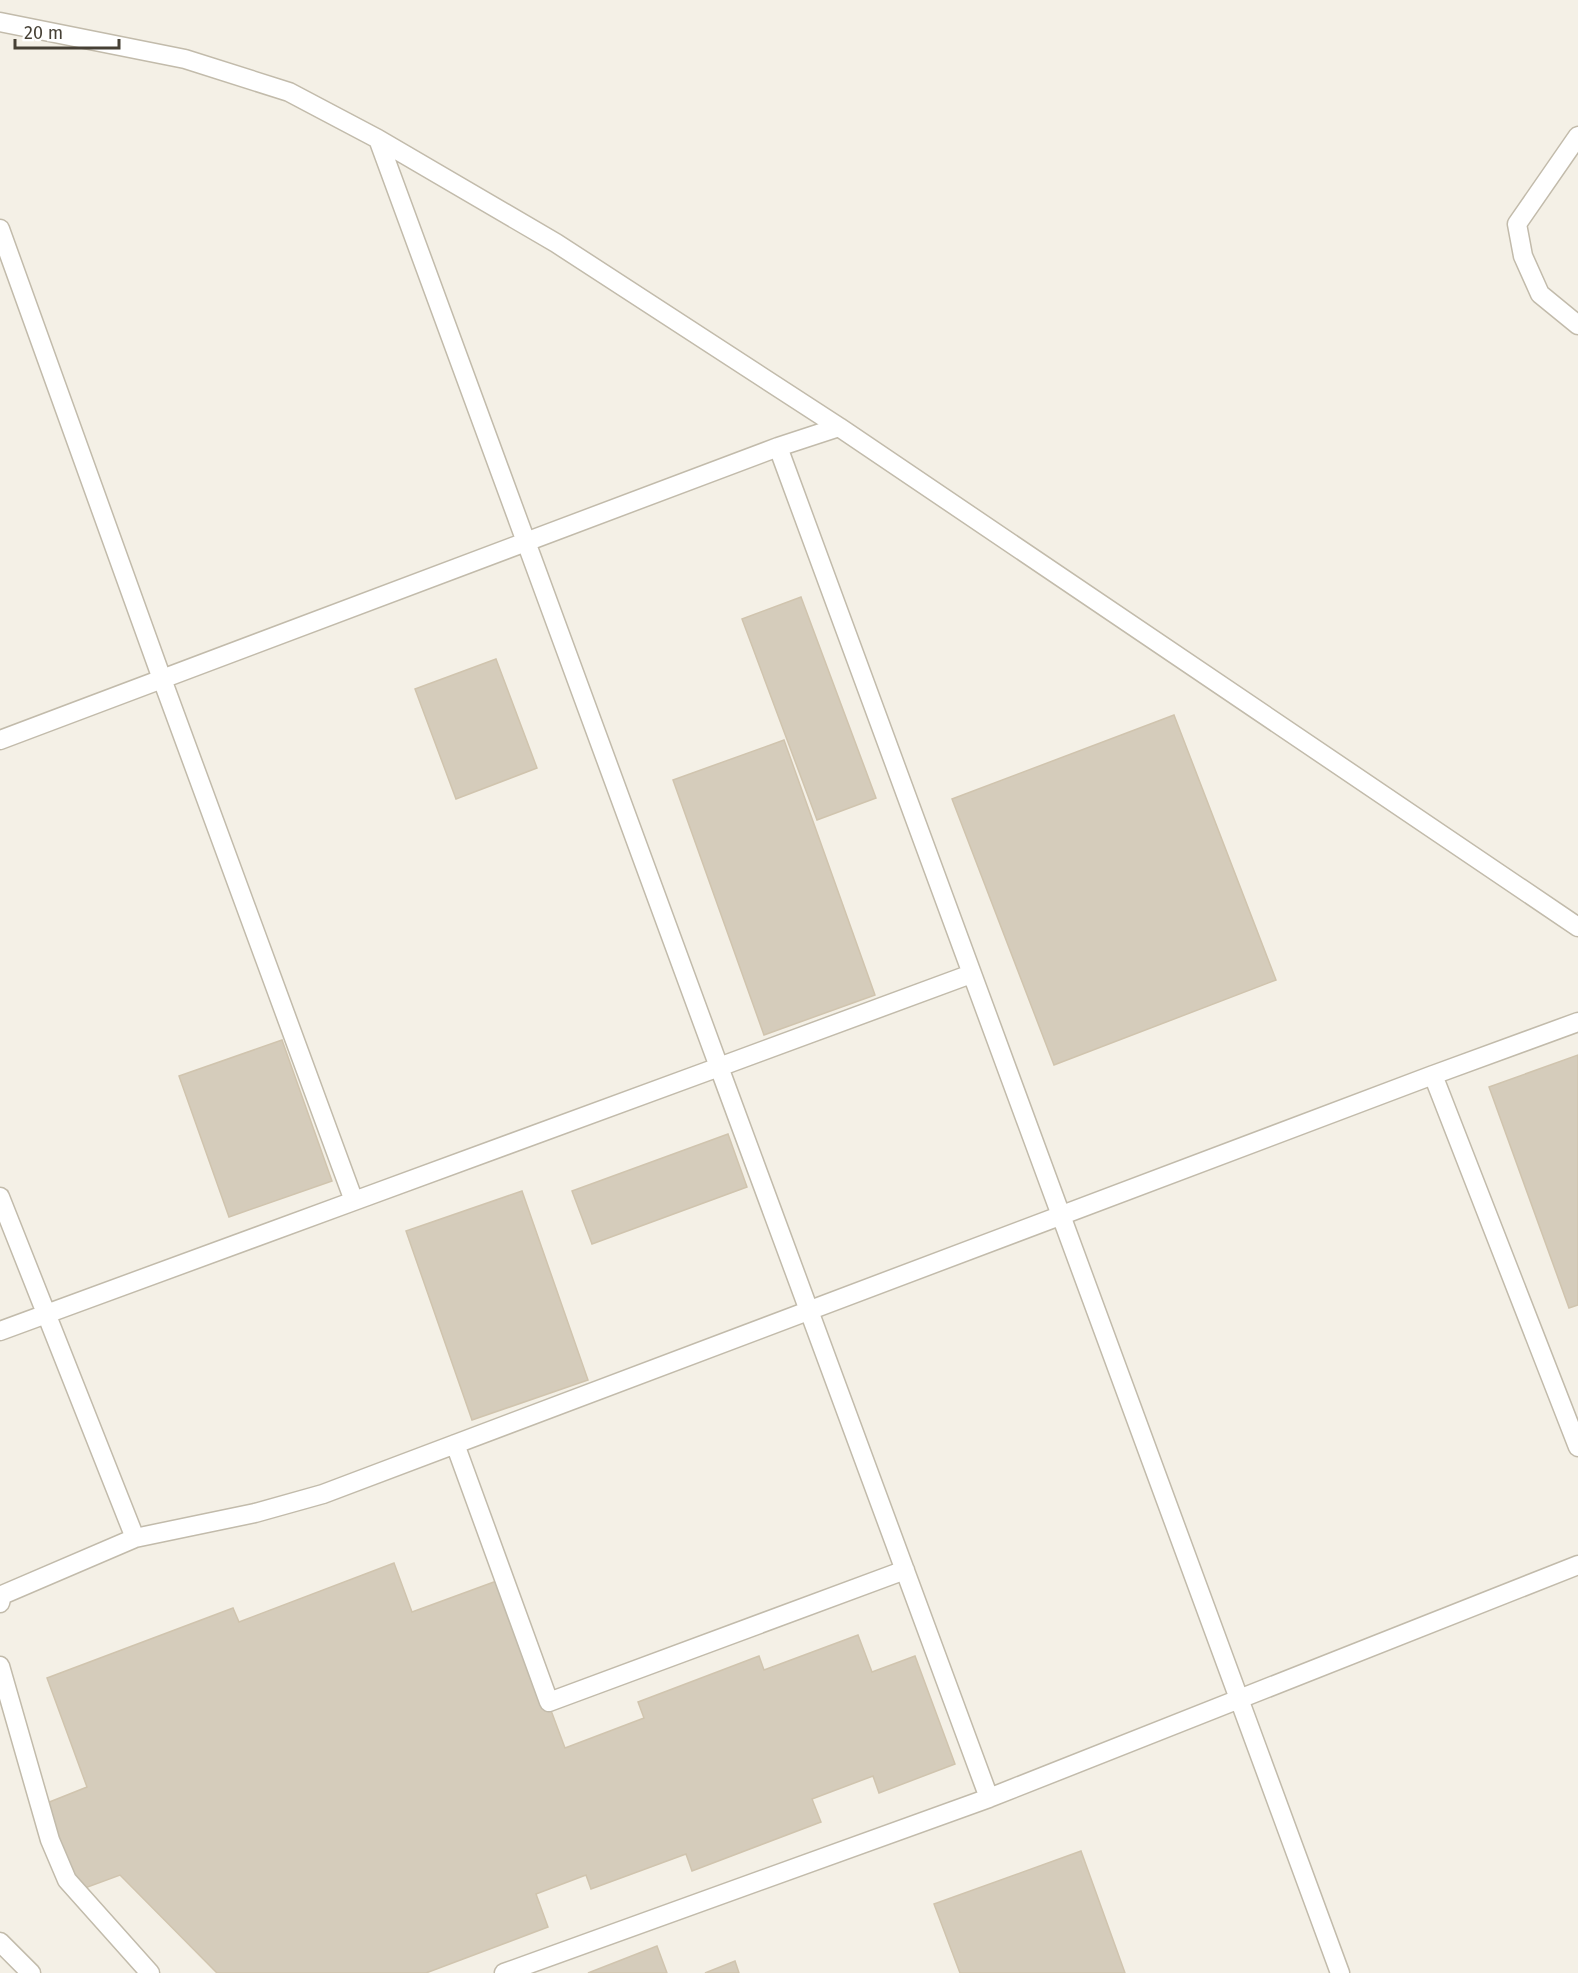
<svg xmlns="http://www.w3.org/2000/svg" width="1578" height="1973" font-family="'Fira Sans',sans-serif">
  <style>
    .building { fill: #d5ccbb; stroke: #d0c4ae; stroke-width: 1.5 }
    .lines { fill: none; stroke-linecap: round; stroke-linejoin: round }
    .lane-casing { stroke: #c2bbab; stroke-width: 21 }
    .lane { stroke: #fff; stroke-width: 18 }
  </style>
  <rect width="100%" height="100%" fill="#f4f0e6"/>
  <path class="building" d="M 801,597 L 876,798 L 817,820 L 742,619 Z
    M 496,659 L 537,768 L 456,799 L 415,689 Z
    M 1174,715 L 1276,980 L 1054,1065 L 952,799 Z
    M 784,740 L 875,995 L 764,1035 L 673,780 Z
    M 282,1040 L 332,1181 L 229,1217 L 179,1076 Z
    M 1578,1055 L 1578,1305 L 1569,1308 L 1489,1087 Z
    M 728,1134 L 747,1187 L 592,1244 L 572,1191 Z
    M 522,1191 L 588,1380 L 472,1420 L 406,1231 Z
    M 394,1563 L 412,1612 L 502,1579 L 565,1748 L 644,1718 L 638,1702 L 759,1656 L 764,1670 L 858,1635 L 872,1672 L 915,1656 L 955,1764 L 879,1793 L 873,1776 L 812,1799 L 821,1822 L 692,1871 L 686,1854 L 591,1889 L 586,1875 L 536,1894 L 548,1927 L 426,1973 L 217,1973 L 120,1875 L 74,1892 L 42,1805 L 87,1787 L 47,1678 L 233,1608 L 239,1622 Z
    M 1081,1851 L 1125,1973 L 960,1973 L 934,1904 Z
    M 657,1946 L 667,1973 L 588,1973 Z
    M 735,1961 L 739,1973 L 705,1973 Z"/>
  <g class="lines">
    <g class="lane-casing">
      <path id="lane" d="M 0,22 L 185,59 L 289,92 L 378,139 L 556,243 L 839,427
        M 1578,136 L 1517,224 L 1523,256 L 1540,294 L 1578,325
        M 0,229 L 162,679 L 354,1201 L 719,1067 L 378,139
        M 778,447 L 1340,1973
        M 0,740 L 778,447 L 839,427 L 1578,927
        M 971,974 L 719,1067 L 989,1798
        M 1578,1022 L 1433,1075 L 1578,1447
        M 0,1197 L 135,1538 L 2,1595 L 0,1603
        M 0,1331 L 354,1201
        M 455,1444 L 549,1702 L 905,1570
        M 135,1538 L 255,1513 L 323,1494 L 1433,1075
        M 0,1666 L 50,1840 L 67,1880 L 150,1973
        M 0,1942 L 31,1973
        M 504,1973 L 989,1798 L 1578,1565"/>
    </g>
    <use href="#lane" class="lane"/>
  </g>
  <path d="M15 39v9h104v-9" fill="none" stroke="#464035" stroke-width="3"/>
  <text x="24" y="39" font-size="18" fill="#464035" stroke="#ffffff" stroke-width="4.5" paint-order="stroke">20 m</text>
</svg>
